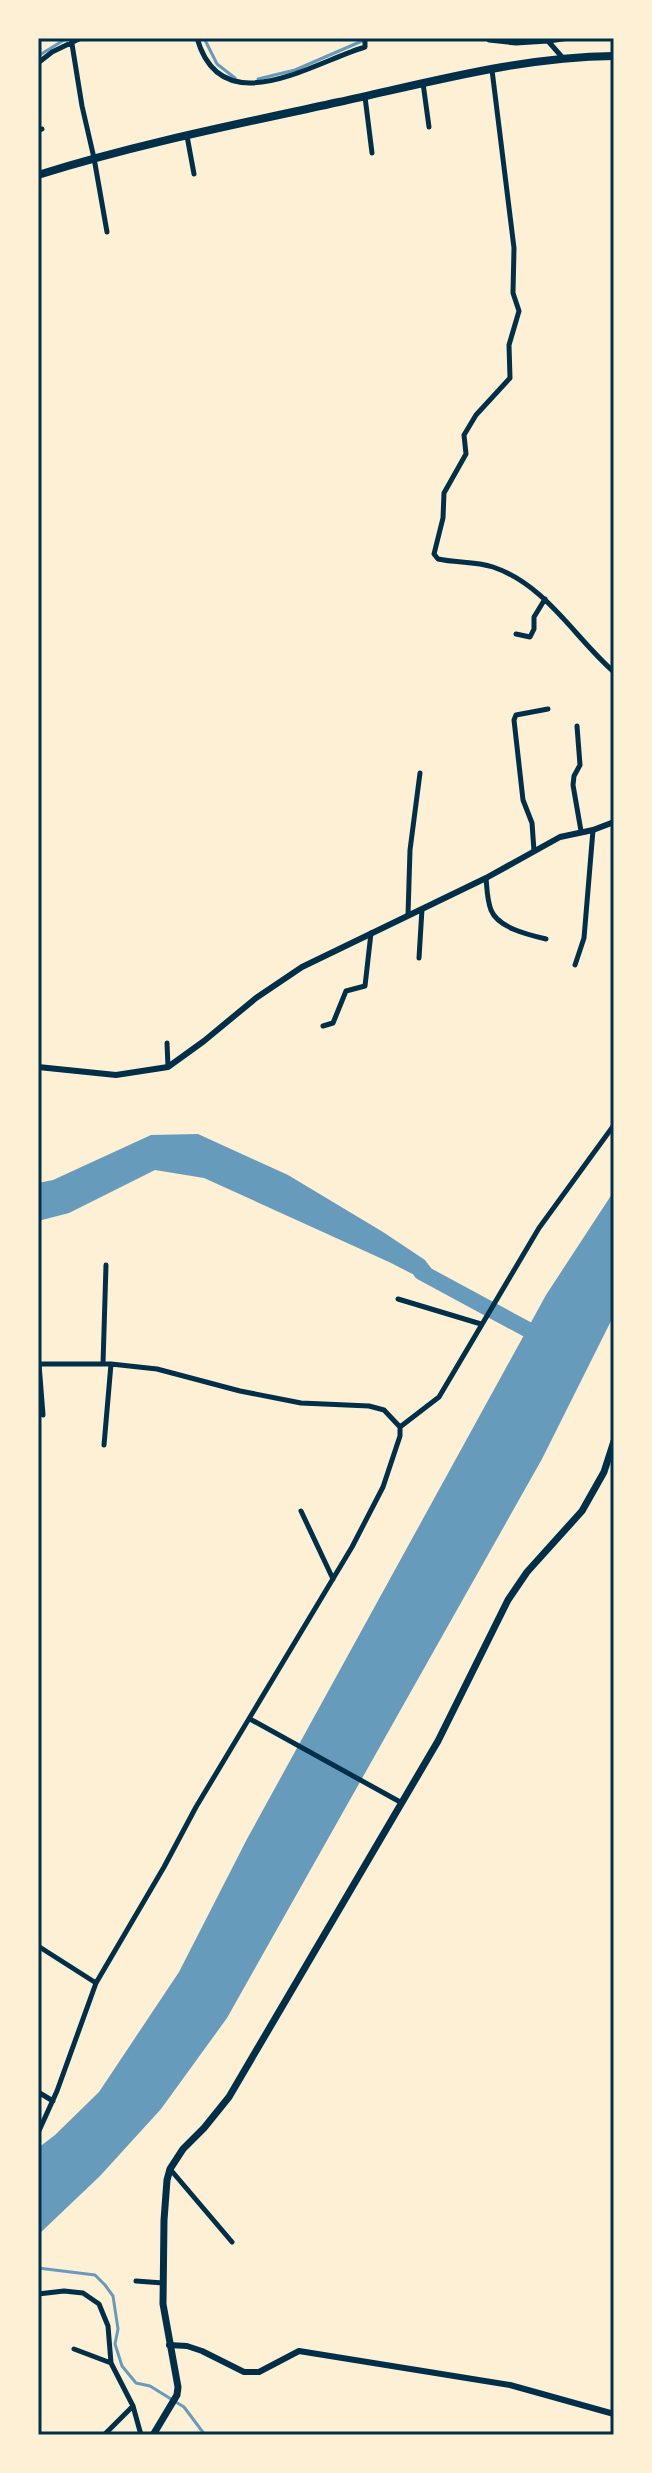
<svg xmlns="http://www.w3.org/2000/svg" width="652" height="2473" font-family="'PT Sans',sans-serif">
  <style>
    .water { fill: #669bbc }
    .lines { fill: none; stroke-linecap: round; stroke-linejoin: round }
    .stream { stroke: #669bbc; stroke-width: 3 }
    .river { stroke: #669bbc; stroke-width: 16 }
    .minor { stroke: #003049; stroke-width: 5 }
    .tertiary { stroke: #003049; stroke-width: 6 }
    .secondary { stroke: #003049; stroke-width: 7 }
    .trunk { stroke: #003049; stroke-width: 8 }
    .neatline { fill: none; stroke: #003049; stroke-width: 3 }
  </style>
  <rect width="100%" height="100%" fill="#fdf0d5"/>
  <path class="water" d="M 198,1134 L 288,1175 L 383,1232 L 425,1260 L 440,1280 L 434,1285 L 389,1262 L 204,1178 L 155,1170 L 69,1213 L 38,1221 L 38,1183 L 53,1180 L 151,1135 Z
    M 614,1191 L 614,1315 L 542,1459 L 227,2018 L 161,2109 L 100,2176 L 38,2235 L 38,2148 L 55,2135 L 99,2092 L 179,1972 L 247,1839 L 546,1295 Z"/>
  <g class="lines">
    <path class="stream" d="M 204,38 L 217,64 L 235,78
      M 515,38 L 532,38
      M 38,56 L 64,40
      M 258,79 L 295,70 L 369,38
      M 38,2268 L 95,2275 L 105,2285 L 113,2296 L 118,2329 L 115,2344 L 122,2366 L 136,2383 L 150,2386 L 184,2407 L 205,2435"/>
    <path class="river" d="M 421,1272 L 545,1339"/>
    <path class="minor" d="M 71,38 L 82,106 L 94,158 L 107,232
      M 197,38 C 221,124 312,63 365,47 L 365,38
      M 489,40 L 516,43 L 548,41 L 562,57
      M 549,41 L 569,38
      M 38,63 L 52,52 L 81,38
      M 492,70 L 514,248 L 513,293 L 519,311 L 509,345 L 510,378 L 476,415 L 464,435 L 466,454 L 444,493 L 443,518 L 434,554 L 438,559 C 456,563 475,561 493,567 C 546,585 574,637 614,672
      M 423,83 L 429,127
      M 365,97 L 372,153
      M 38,130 L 42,129
      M 187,136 L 194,174
      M 516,634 L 530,637 L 534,629 L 534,617 L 545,599
      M 577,726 L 580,765 L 574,776 L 573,785 L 581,831
      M 534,851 L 532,823 L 523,800 L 514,720 L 516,715 L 548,709
      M 486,878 C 487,888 487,900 491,910 C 498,928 529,935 546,939
      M 408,915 L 410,850 L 420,773
      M 419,958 L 422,909
      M 575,965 L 584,938 L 593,830
      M 323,1026 L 333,1023 L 346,991 L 365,986 L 371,933
      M 167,1043 L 168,1067
      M 398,1299 L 481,1324
      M 38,1364 L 111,1364 L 157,1369 L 240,1391 L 301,1403 L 369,1406 L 384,1410 L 400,1427 L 400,1436 L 383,1487 L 352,1547 L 196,1807 L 164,1867 L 96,1983 L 38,1946
      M 39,1364 L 43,1415
      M 103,1364 L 106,1265
      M 400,1427 L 439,1397 L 539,1228 L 614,1125
      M 104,1445 L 111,1364
      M 301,1511 L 333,1579
      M 250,1719 L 402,1803
      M 38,2092 L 53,2101
      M 38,2133 L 57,2091 L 96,1983
      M 170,2169 L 232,2242
      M 136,2281 L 163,2283
      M 38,2294 L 64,2291 L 83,2293 L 99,2304 L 108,2326 L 111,2363 L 133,2406 L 141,2435
      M 74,2349 L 111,2363
      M 104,2435 L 133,2406"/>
    <path class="tertiary" d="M 38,1067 L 116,1075 L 168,1067 L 204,1041 L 256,998 L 302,967 L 486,878 L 560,837 L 593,830 L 614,822
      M 169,2345 L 187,2346 L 202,2351 L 244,2372 L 259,2372 L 299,2351 L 510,2385 L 614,2414"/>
    <path class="secondary" d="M 153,2435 L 177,2395 L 178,2387 L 163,2304 L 164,2220 L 167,2180 L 170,2169 L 183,2149 L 204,2128 L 229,2097 L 438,1741 L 508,1600 L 527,1572 L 582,1511 L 604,1472 L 614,1441"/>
    <path class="trunk" d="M 38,175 C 137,144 238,124 339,102 C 431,82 520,57 614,56"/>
  </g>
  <rect width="652" height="2473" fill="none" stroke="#fdf0d5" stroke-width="80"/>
  <rect x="40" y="40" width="572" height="2393" class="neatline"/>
</svg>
